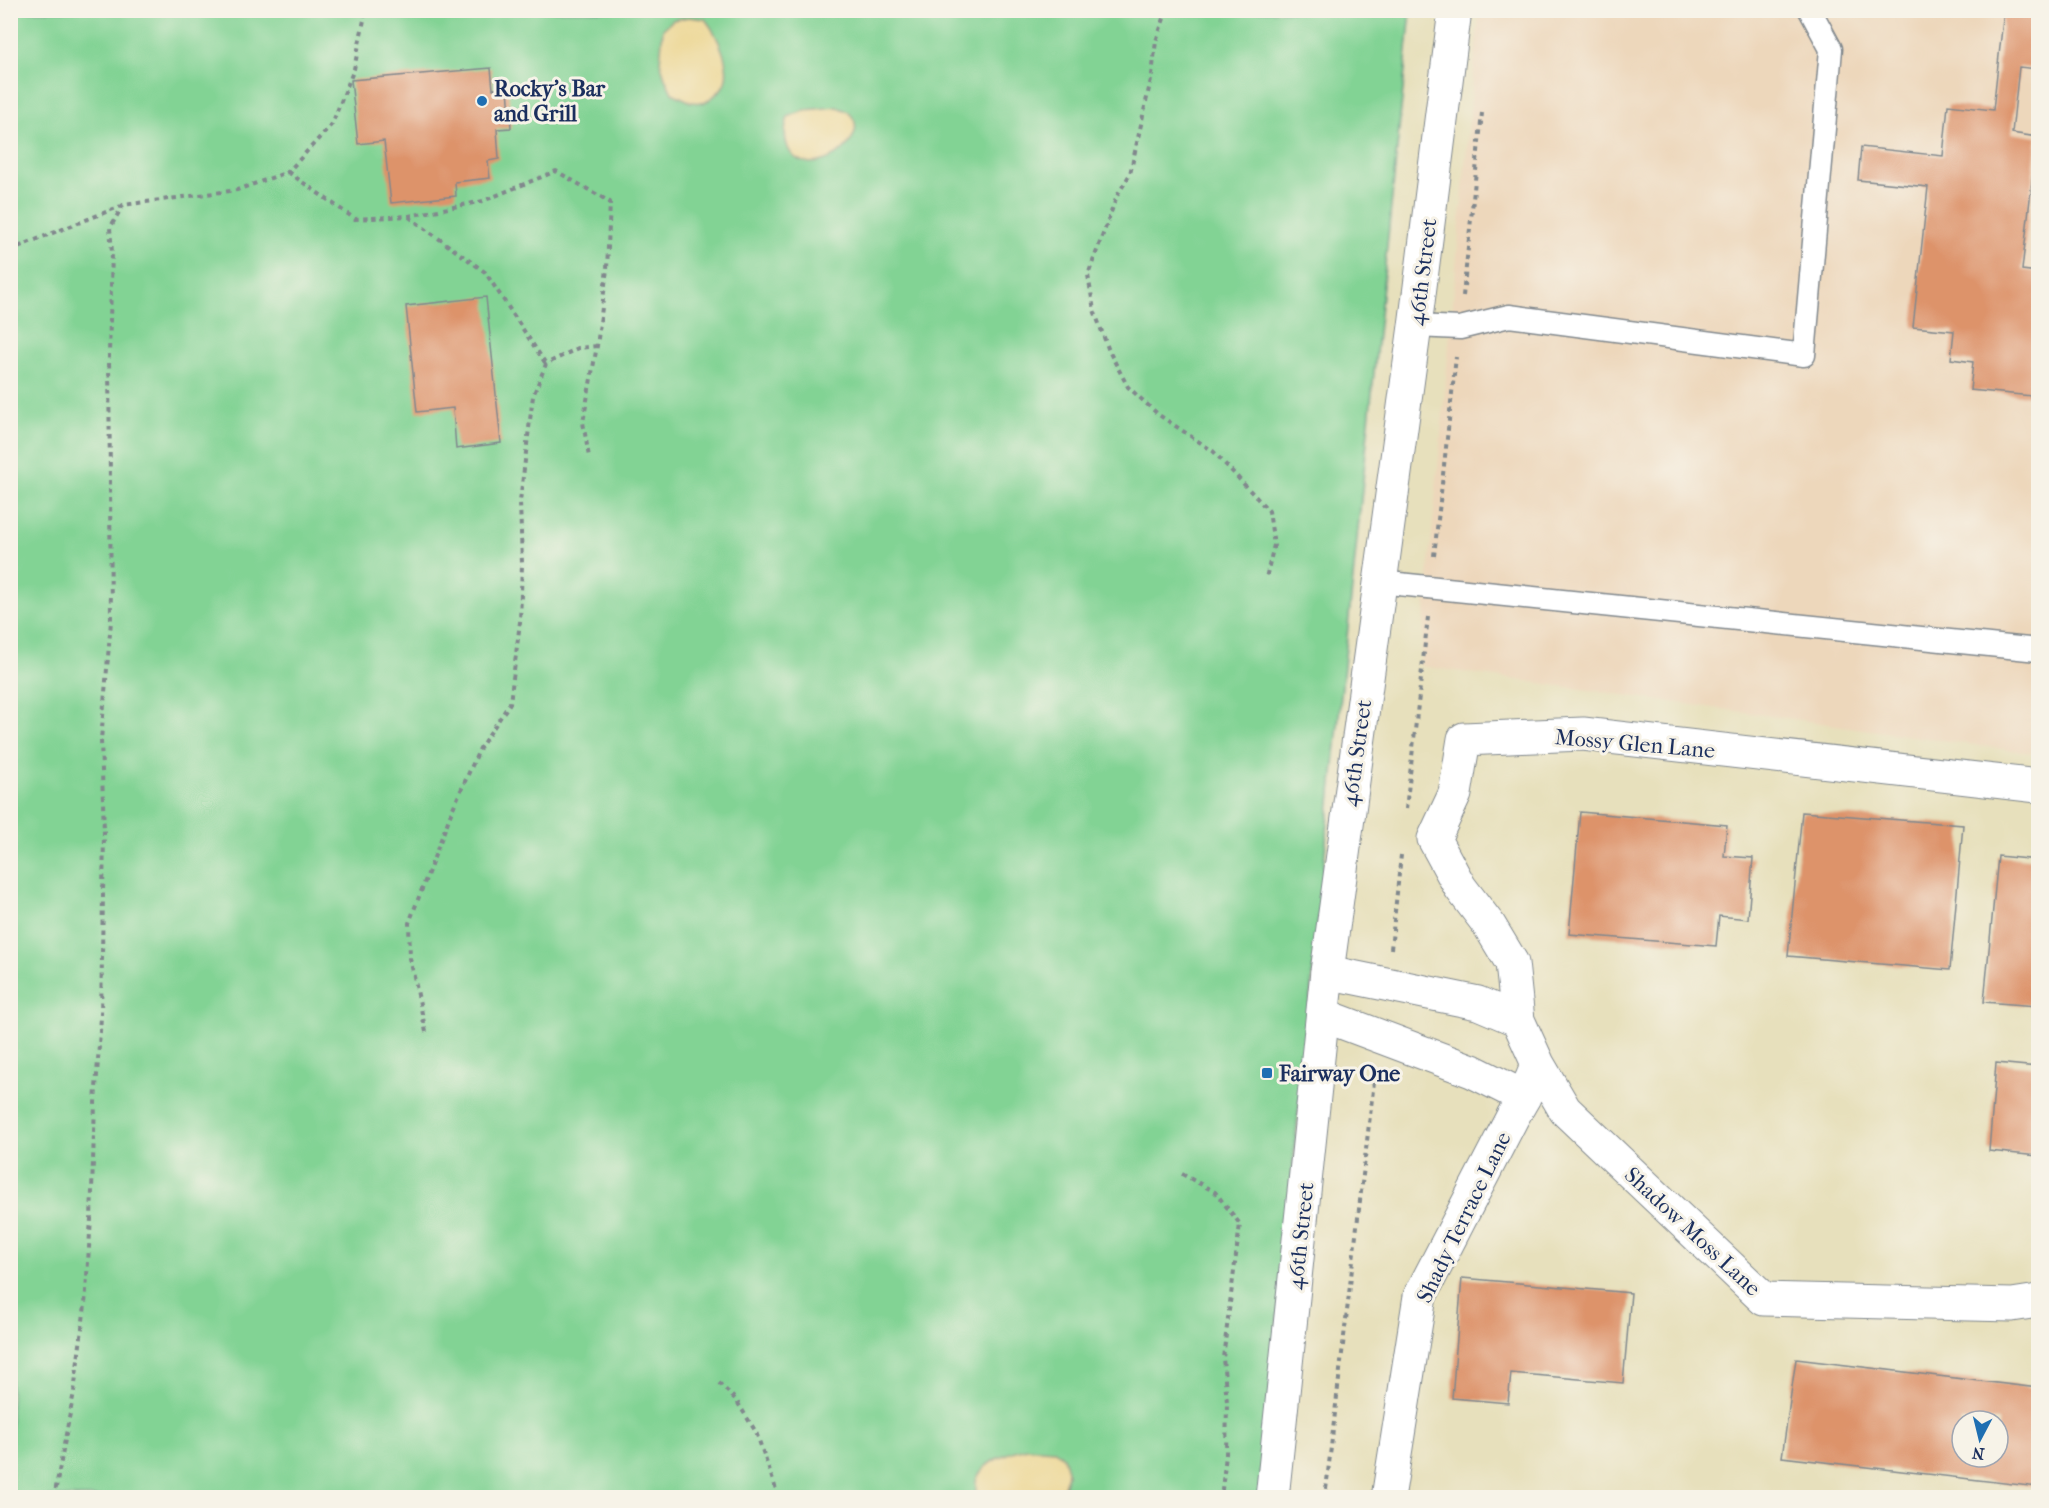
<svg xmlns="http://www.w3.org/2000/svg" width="2049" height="1508" font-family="'IM FELL French Canon',serif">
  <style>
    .built { fill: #edd7bb }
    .green { fill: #82d394; stroke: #4e8179; stroke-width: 1.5 }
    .sand { fill: #eeda9e; stroke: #84847e; stroke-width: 1.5 }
    .building { fill: #dd936b; fill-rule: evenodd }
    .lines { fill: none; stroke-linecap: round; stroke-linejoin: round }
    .service-casing { stroke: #81888d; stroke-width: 25 }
    .minor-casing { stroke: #81888d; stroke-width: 35 }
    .tertiary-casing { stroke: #81888d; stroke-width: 35 }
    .path { stroke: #81888d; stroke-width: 4; stroke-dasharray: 4.5 4.5; stroke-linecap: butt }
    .service { stroke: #fff; stroke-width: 22 }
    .minor { stroke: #fff; stroke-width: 33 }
    .tertiary { stroke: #fff; stroke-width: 33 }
    .poi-dot { fill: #1f6fb2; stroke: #f7f3e8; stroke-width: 2 }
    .labels { text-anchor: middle; stroke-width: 6; stroke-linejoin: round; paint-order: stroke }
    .poi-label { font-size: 22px; font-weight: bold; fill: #1b2f5e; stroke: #f7f3e8; text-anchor: start }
    .street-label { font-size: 22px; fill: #1b2f5e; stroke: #f7f3e8 }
  </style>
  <rect width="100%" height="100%" fill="#f7f3e8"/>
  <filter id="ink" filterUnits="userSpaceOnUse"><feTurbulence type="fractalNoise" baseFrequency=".0167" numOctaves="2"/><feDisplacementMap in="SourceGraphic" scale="12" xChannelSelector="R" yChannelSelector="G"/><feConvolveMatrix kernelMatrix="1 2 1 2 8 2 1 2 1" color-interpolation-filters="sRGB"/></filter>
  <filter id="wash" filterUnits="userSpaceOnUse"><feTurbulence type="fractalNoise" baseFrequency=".008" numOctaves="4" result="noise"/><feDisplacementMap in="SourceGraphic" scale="24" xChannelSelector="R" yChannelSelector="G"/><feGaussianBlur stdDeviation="1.35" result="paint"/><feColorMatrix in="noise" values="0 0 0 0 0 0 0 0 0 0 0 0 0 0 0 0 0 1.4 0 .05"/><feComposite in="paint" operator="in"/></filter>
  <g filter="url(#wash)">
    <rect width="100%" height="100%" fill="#e7e0bc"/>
    <path class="built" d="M 1479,11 L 2038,11 L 2038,754 L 1420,666 Z"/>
    <path class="green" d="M 10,11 L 1411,11 L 1259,1497 L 11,1497 Z"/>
    <path class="sand" d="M 688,17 L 705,19 C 717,34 735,70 722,88 C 717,95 710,99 704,103 L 691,102 L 672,93 L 665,78 L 660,62 L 663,29 L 673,20 Z
      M 837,107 C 840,109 847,110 849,113 C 877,139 806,187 788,148 C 784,138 784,128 788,117 L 805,110 Z
      M 1027,1448 L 1055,1450 L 1063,1457 L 1068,1474 L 1061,1497 L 983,1497 L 976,1493 C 976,1489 975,1482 977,1478 C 984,1461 1011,1451 1027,1448 Z"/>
    <g id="blocks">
      <path class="building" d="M 2004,10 L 2038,10 L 2038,69 L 2019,67 L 2012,133 L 2037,137 L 2022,270 L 2038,272 L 2038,356 L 2037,356 L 2032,396 L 1970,390 L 1973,362 L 1951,359 L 1954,331 L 1913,327 L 1928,187 L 1858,180 L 1861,147 L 1943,156 L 1948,105 L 1993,110 Z
        M 491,68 L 493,89 L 508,88 L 511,128 L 497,129 L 499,159 L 488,161 L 490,178 L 455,182 L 456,196 L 391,203 L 384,141 L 358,144 L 351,80 Z
        M 486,297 L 501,443 L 456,449 L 453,408 L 417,412 L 406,306 Z
        M 1580,812 L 1727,825 L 1724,856 L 1753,858 L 1748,919 L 1719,916 L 1716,946 L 1569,934 Z
        M 1802,812 L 1963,825 L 1950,970 L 1788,956 Z
        M 1998,856 L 2038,860 L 2038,1006 L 1984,1002 Z
        M 1996,1063 L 2038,1067 L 2038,1156 L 1989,1151 Z
        M 1462,1278 L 1631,1293 L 1623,1383 L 1511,1373 L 1508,1403 L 1452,1398 Z
        M 1796,1359 L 2038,1388 L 2038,1487 L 1782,1457 ZM 1962,1421 L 1998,1421 L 1998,1457 L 1962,1457 Z"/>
    </g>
  </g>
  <g filter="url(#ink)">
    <use href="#blocks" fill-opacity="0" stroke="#81888d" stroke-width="1.5"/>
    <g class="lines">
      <g class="service-casing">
        <path id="service" d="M 1415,326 L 1460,328 L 1509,316 L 1804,355 L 1831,49 L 1810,10
          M 1379,582 L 2038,650"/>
      </g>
      <g class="minor-casing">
        <path id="minor" d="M 1327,972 L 1478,1003 L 1518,1020
          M 1323,1015 L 1472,1071 L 1524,1097
          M 1538,1064 L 1565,1110 L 1764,1299 L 2012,1305 L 2038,1301
          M 1388,1498 L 1420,1296 L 1513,1116 L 1524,1097 L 1538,1064 L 1518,1020 L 1512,963 L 1489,925 L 1460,887 L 1434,839 L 1455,794 L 1464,739 L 1583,734 L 2038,786"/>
      </g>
      <g class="tertiary-casing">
        <path id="tertiary" d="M 1272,1498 L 1327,972 L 1415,326 L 1455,10"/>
      </g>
      <path class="path" d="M 1167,10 L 1156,41 L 1152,75 L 1130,174 L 1117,196 L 1088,275 L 1094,310 L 1109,351 L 1128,387 L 1159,415 L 1213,451 L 1269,511 L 1274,545 L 1266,578
        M 288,172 L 355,219 L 409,216 L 483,201 L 556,171 L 610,202 L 607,269 L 597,346 L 583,422 L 589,457
        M 409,217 L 485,272 L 546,364
        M 10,250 L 121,206
        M 1463,296 L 1482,113
        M 1434,556 L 1456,357
        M 1406,809 L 1428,617
        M 1391,949 L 1401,855
        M 426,1032 L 410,958 L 409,923 L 453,808 L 480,748 L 510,703 L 520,622 L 522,564 L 520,501 L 533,396 L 546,364 L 578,348 L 597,346
        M 1182,1174 L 1215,1192 L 1240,1224 L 1223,1358 L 1227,1402 L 1226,1455 L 1221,1498
        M 719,1383 L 736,1400 L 756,1432 L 779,1498
        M 54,1498 L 74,1392 L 85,1305 L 91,1219 L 95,1103 L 101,1017 L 104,833 L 101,740 L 111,621 L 109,354 L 112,252 L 110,228 L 123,205 L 237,190 L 288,172 L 332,124 L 354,69 L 366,10
        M 1325,1498 L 1375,1073"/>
      <use href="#service" class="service"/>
      <use href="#minor" class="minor"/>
      <use href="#tertiary" class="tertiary"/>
    </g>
  </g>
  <g class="poi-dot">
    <circle cx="482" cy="101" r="6"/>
    <rect x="1261" y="1067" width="12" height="12" rx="3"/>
  </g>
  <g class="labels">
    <g class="poi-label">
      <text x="494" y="96">Rocky's Bar<tspan x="494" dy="25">and Grill</tspan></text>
      <text x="1279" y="1081">Fairway One</text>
    </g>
    <g class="street-label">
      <text transform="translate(1422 272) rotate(-83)" y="8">46th Street</text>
      <text transform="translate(1635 743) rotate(5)" y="8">Mossy Glen Lane</text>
      <text transform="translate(1356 753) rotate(-82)" y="8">46th Street</text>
      <text transform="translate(1463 1217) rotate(-64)" y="8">Shady Terrace Lane</text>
      <text transform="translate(1693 1231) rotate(43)" y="8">Shadow Moss Lane</text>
      <text transform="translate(1300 1236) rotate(-84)" y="8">46th Street</text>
    </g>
  </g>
  <rect width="2049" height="1508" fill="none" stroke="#f7f3e8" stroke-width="36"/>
  <g transform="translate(1980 1439) rotate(187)"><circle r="28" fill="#f7f3e8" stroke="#9fa5b1" stroke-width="1.5"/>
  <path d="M0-4.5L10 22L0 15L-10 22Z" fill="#1f6fb2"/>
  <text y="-9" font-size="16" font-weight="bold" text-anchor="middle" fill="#1b2f5e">N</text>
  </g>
</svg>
